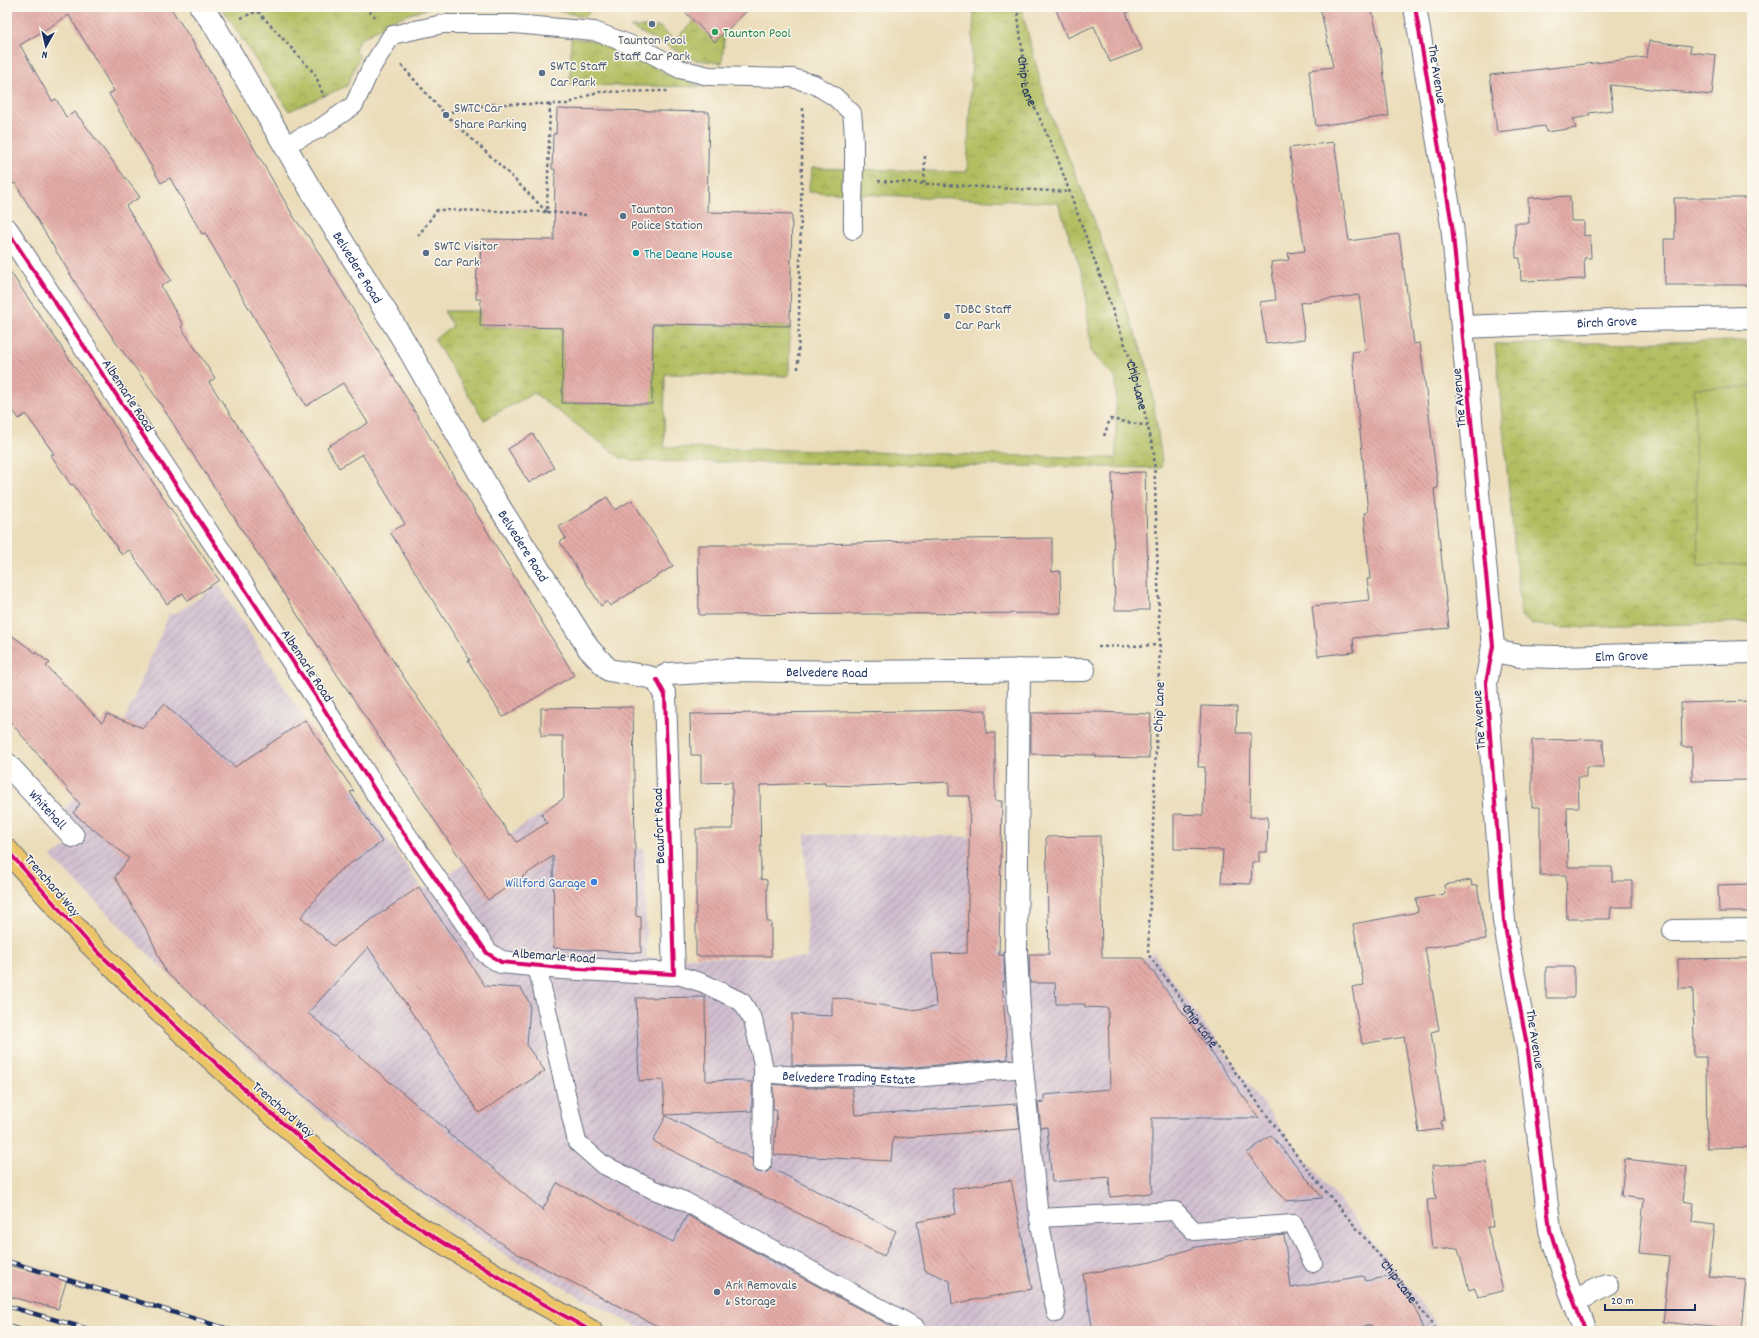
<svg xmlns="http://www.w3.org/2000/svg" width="1759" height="1338" font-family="Dekko,sans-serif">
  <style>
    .industrial { fill: url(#industrial-furrows) }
    .park { fill: url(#park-crowns); stroke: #66765e }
    .pitch { fill: #b1bd5f; stroke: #66765e }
    .building { fill: url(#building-back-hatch) }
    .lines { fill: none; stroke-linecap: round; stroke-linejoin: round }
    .lane-casing { stroke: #646c7e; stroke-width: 20 }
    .street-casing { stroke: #646c7e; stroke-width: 24 }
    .primary-casing { stroke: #646c7e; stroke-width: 24 }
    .path { stroke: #646c7e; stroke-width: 2.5; stroke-dasharray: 3 3; stroke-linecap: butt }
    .lane { stroke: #fff; stroke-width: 18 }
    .street { stroke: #fff; stroke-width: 22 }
    .primary { stroke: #edc569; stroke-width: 22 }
    .rail-casing { stroke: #1b2f5e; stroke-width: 4.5 }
    .rail { stroke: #fbf7ec; stroke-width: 3; stroke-dasharray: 9; stroke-linecap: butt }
    .cycleway-casing { stroke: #fbf7ec; stroke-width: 6 }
    .cycleway { stroke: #d6006c; stroke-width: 4 }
    .service-dot { fill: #5c6f8a; stroke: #fbf7ec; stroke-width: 1.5 }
    .leisure-dot { fill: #2e9e5b; stroke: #fbf7ec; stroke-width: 1.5 }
    .culture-dot { fill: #0f9aa8; stroke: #fbf7ec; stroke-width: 1.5 }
    .shop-dot { fill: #3f7fe0; stroke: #fbf7ec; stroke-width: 1.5 }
    .labels { text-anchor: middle; stroke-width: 3; stroke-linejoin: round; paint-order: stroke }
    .leisure-label { font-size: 14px; fill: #27864d; stroke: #fbf7ec; text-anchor: start }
    .service-label { font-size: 14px; fill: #4e5e75; stroke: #fbf7ec; text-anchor: start }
    .street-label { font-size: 14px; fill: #1b2f5e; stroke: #fbf7ec }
    .culture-label { font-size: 14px; fill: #0d838f; stroke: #fbf7ec; text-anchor: start }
    .shop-label { font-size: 14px; fill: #366cbe; stroke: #fbf7ec; text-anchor: end }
  </style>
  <defs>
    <pattern id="industrial-furrows" width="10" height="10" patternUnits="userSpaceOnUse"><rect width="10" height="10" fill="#cfbdce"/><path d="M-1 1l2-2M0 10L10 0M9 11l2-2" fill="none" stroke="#a79aaa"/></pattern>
    <pattern id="park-crowns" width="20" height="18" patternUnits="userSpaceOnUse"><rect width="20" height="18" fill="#b1bd5f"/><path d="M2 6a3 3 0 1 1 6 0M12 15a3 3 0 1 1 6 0" fill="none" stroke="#8f9a52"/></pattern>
    <pattern id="building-back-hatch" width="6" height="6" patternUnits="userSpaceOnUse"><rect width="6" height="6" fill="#e4aca7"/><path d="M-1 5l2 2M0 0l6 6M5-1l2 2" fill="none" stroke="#b88c8b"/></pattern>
  </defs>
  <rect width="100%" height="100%" fill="#fbf7ec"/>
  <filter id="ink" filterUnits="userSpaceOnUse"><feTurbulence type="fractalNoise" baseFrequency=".025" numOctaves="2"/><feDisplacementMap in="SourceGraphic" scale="8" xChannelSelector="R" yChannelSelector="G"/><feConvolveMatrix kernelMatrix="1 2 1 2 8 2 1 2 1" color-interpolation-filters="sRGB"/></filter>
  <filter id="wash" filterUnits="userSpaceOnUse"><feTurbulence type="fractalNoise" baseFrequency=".012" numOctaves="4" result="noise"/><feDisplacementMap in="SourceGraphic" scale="16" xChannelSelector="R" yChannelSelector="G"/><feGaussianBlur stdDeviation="0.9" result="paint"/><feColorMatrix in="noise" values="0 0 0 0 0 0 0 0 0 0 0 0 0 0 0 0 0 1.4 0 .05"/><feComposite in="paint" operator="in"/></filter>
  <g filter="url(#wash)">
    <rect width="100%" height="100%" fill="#ebddba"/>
    <path class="industrial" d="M 219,585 L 305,720 L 423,890 L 541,814 L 558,846 L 644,849 L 647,958 L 695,957 L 807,958 L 805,834 L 1000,837 L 1000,952 L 1026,954 L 1087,953 L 1087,959 L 1143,958 L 1154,953 L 1200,1019 L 1294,1145 L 1394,1268 L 1442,1331 L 645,1331 L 508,1257 L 396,1176 L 284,1085 L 165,971 L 51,857 L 84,835 L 63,811 L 107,762 L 170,612 L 173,615 Z"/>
    <path class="park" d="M 221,7 L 479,7 L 480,8 L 432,7 L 398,18 L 359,40 L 355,50 L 360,56 L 347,86 L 289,111 Z
      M 555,7 L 590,7 L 592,9 L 584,17 L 555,10 Z
      M 974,7 L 1021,7 L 1047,106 L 1090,209 L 1149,371 L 1162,461 L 1161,468 L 635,461 L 621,458 L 534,393 L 484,420 L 434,339 L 453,326 L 444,311 L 480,311 L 481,326 L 563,328 L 562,403 L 651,404 L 653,324 L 790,326 L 789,376 L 665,374 L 664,447 L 1116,458 L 1116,379 L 1091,352 L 1084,279 L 1058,203 L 808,192 L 812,168 L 967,172 Z
      M 694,21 L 715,42 L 725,32 L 722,63 L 695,60 L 630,27 L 660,27 L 674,40 Z
      M 571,38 L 596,41 L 634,54 L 668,75 L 706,87 L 570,85 Z
      M 1752,341 L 1752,622 L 1562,628 L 1531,624 L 1521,616 L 1495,344 Z"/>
    <path class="pitch" d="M 1752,387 L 1752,564 L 1698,565 L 1694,388 Z"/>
    <g id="blocks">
      <path class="building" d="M 7,7 L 170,7 L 191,39 L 295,219 L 311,240 L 574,675 L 503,717 L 468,661 L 470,660 L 390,532 L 405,524 L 362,454 L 339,468 L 327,447 L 368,423 L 343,383 L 306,406 L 205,233 L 202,234 L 170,178 L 161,183 L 109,94 L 114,91 L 69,15 L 20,45 L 52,101 L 56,99 L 66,117 L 75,112 L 140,197 L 126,206 L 171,280 L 161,286 L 183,325 L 181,327 L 215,378 L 209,382 L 413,691 L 510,835 L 511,834 L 517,842 L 547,823 L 541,814 L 564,798 L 563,736 L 541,736 L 541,708 L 633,707 L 636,916 L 641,917 L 641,953 L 554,948 L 553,856 L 488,900 L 304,625 L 146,382 L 117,344 L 78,287 L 15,183 L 7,187 Z
        M 680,7 L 751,7 L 715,42 Z
        M 1055,7 L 1140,7 L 1126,13 L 1142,50 L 1110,62 L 1094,26 L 1067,38 Z
        M 1320,7 L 1371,7 L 1380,45 L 1389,116 L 1316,126 L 1309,70 L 1333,67 Z
        M 1649,41 L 1691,46 L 1690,52 L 1716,55 L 1712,95 L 1610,85 L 1613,110 L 1589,113 L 1589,116 L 1573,119 L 1576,128 L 1546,132 L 1545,126 L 1497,132 L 1490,75 L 1647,57 Z
        M 557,109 L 709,112 L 707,212 L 792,214 L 790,326 L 653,324 L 652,404 L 562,403 L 563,328 L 480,326 L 481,299 L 476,299 L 477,266 L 480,266 L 481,239 L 554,240 L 555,169 L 552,169 L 553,134 L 556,134 Z
        M 1334,142 L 1349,241 L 1399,234 L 1414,344 L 1420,343 L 1438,488 L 1434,489 L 1449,628 L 1353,638 L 1354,652 L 1318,656 L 1312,606 L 1370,600 L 1367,579 L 1370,579 L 1364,513 L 1368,512 L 1352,352 L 1366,350 L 1359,295 L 1300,303 L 1305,339 L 1266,344 L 1260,302 L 1276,300 L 1271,262 L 1289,260 L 1288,253 L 1305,251 L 1289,148 Z
        M 1570,196 L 1571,221 L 1584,221 L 1584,236 L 1590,235 L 1591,258 L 1584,258 L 1585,279 L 1521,281 L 1520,258 L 1516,258 L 1515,223 L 1529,223 L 1528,198 Z
        M 1674,198 L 1748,198 L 1748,238 L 1752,238 L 1752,285 L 1665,285 L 1664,239 L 1675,239 Z
        M 7,267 L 219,580 L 188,601 L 183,593 L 167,604 L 129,550 L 122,555 L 85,501 L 73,484 L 71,485 L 51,455 L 54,454 L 26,414 L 19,419 L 7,402 Z
        M 533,434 L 554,468 L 529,483 L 508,449 Z
        M 1145,472 L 1149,610 L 1115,610 L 1112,473 Z
        M 607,497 L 615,510 L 632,500 L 673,566 L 610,606 L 607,601 L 601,606 L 560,542 L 566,538 L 559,527 Z
        M 1052,538 L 1052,572 L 1060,571 L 1061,613 L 699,615 L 698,545 L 825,545 L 825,544 L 963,539 Z
        M 7,632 L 50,663 L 46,666 L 102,723 L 107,714 L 143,728 L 164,704 L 235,767 L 305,720 L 354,791 L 350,792 L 382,842 L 339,871 L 301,917 L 333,946 L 419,887 L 485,986 L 521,988 L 530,1004 L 527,1046 L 545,1071 L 479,1113 L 368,947 L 308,1013 L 449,1132 L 447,1133 L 470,1149 L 544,1211 L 543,1209 L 557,1183 L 673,1242 L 687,1215 L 900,1331 L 667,1331 L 519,1255 L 398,1174 L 268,1066 L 165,971 L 150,936 L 115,877 L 129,858 L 73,813 L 80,804 L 7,718 Z
        M 1752,701 L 1752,751 L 1748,751 L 1748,780 L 1692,781 L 1692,747 L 1682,747 L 1681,703 Z
        M 1201,706 L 1237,707 L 1236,733 L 1251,733 L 1250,817 L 1268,817 L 1267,852 L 1259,852 L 1259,862 L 1252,862 L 1251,884 L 1221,883 L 1223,850 L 1174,849 L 1174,814 L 1203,815 L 1205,767 L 1198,767 Z
        M 986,710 L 986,733 L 995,733 L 995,801 L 1002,801 L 999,955 L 1004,955 L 1005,982 L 1002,982 L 1008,1059 L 903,1068 L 866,1066 L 810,1066 L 792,1065 L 792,1014 L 832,1016 L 832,997 L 910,1010 L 936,1007 L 932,954 L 967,953 L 970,796 L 949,796 L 949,782 L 864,786 L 825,785 L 825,783 L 760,785 L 761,879 L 767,880 L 767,922 L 771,922 L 771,956 L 696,956 L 696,829 L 733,829 L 732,782 L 701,783 L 701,755 L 691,755 L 690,714 Z
        M 1097,712 L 1151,714 L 1149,758 L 1096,757 L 1096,755 L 1031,754 L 1031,713 Z
        M 1603,739 L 1604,767 L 1586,767 L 1586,777 L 1578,777 L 1579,807 L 1567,807 L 1568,867 L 1612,867 L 1612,881 L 1632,881 L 1632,907 L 1611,907 L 1610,919 L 1567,919 L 1566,875 L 1540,875 L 1540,807 L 1532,807 L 1532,740 Z
        M 1100,836 L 1102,958 L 1143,958 L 1259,1118 L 1152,1118 L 1152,1193 L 1110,1197 L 1109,1177 L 1052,1182 L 1047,1127 L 1041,1128 L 1038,1103 L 1044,1102 L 1044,1095 L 1110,1089 L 1108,1008 L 1085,1007 L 1085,1004 L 1056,1004 L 1055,983 L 1030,983 L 1029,954 L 1049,954 L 1046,837 Z
        M 1471,880 L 1472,886 L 1477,885 L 1486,939 L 1425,948 L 1439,1030 L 1431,1032 L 1444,1120 L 1441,1121 L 1442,1129 L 1419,1132 L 1404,1037 L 1362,1044 L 1352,987 L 1364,985 L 1353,924 L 1418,912 L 1416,899 L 1445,894 L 1444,885 Z
        M 1752,884 L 1752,912 L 1719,912 L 1718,885 Z
        M 1752,958 L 1752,1147 L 1707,1148 L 1706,1057 L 1694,1057 L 1693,988 L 1678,988 L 1678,959 Z
        M 1546,967 L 1574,967 L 1574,998 L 1546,998 Z
        M 705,997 L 706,1081 L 743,1080 L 743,1082 L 752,1082 L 752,1111 L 665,1115 L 663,1080 L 639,1081 L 636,998 Z
        M 773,1084 L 810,1088 L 852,1087 L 855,1115 L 1017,1104 L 1020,1129 L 893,1138 L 891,1161 L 774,1155 L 777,1110 L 773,1110 Z
        M 666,1116 L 752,1159 L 753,1168 L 757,1172 L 767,1172 L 771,1168 L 896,1231 L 884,1256 L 653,1141 Z
        M 1271,1135 L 1323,1198 L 1286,1201 L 1247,1153 Z
        M 1625,1159 L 1687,1166 L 1683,1201 L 1694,1203 L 1692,1222 L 1714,1225 L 1708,1276 L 1746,1279 L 1741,1330 L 1663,1322 L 1670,1256 L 1639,1253 L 1644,1199 L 1621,1196 Z
        M 1486,1161 L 1493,1227 L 1487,1227 L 1503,1291 L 1478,1297 L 1475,1288 L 1469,1290 L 1458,1248 L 1432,1250 L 1427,1200 L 1436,1199 L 1432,1166 Z
        M 1011,1180 L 1032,1289 L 952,1304 L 950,1281 L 925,1270 L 917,1222 L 956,1214 L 952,1189 Z
        M 1284,1235 L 1291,1288 L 1363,1276 L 1365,1281 L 1392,1276 L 1418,1312 L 1423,1331 L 1373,1331 L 1372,1325 L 1339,1331 L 1093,1331 L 1083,1274 L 1151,1262 L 1196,1247 Z
        M 7,1265 L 67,1279 L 58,1309 L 7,1296 Z"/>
    </g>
  </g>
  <g filter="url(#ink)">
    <use href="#blocks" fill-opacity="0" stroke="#646c7e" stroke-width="1"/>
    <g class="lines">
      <g class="lane-casing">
        <g id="lane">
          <path d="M 284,145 L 319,129 L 354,105 L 371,68 L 392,35 L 443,24 L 514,24 L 594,31 L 642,49 L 680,69 L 709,76 L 792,78 L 814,84 L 835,97 L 852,113 C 857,152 852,191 853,230"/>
          <path d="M 537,966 L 577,1142 L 602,1164 L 654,1190 L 684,1201 L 915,1327 L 916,1331"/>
          <path id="s2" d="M 674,974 L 703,983 L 742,1002 L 753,1020 L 763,1064 L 763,1073 L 810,1077 L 865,1076 L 903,1079 L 1024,1068 L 1019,1009"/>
          <path d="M 1024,1068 L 1039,1218 L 1056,1313"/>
          <path d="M 762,1163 L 763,1073"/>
          <path d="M 1039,1218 L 1175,1211 L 1194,1231 L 1293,1224 L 1313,1263"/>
        </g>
      </g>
      <g class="street-casing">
        <g id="street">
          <path id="s3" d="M 201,7 L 213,23 L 318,202 L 404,341 L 495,500 L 589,649 L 609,670 L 649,677 L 657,680 L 669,674 L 735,670 L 848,672 L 1084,670"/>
          <path d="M 1415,7 L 1452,225 L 1493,646 L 1486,683 L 1504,921 L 1528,1051 L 1550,1230 L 1564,1275 L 1585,1331"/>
          <path d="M 7,230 L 319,701 L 383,803 L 487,953 L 501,962 L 561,968 L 674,974 L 665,695 L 657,680"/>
          <path id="s4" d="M 1463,327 L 1638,320 L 1752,318"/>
          <path id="s5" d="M 1493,646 L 1504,653 L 1520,656 L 1557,657 L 1752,652"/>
          <path id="s6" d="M 7,764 L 73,836"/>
          <path d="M 1674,931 L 1752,930"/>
          <path d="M 1019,1009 L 1016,953 L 1019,670"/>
          <path d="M 1574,1301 L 1607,1285"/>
        </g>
      </g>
      <g class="primary-casing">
        <path id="primary" d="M 7,850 L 88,942 L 147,1000 L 266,1109 L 336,1168 L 404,1218 L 519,1290 L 591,1331"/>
      </g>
      <g class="path">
        <path d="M 254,7 L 315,74 L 324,97"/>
        <path d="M 365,7 L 375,17"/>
        <path id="s1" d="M 1017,7 L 1027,90 L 1057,157 L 1136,375 L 1154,453 L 1160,645 L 1148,954 L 1303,1164 L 1394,1273 L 1437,1331"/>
        <path d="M 241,18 L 267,7"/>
        <path d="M 401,65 L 444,113 L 500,165 L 547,212"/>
        <path d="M 445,113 L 492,104 L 550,104"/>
        <path d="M 878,181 L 1069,192"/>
        <path d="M 924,183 L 925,156"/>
        <path d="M 586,215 L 547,212 L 550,104 L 567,104 L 597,92 L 667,91"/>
        <path d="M 418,236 L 437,210 L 547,212"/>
        <path d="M 798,369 L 803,107"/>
        <path d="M 1104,436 L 1110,419 L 1148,426"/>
        <path d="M 1098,647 L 1160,645"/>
      </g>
      <use href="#lane" class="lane"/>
      <use href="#street" class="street"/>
      <use href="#primary" class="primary"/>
      <g class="rail-casing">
        <path id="rail" d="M 7,1261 L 234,1331
          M 7,1306 L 95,1331
          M 7,1326 L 24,1331"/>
      </g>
      <use href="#rail" class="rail"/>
      <g class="cycleway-casing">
        <path id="cycleway" d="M 1415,7 L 1452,225 L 1493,646 L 1486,683 L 1504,921 L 1528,1051 L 1550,1230 L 1564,1275 L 1585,1331
          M 7,230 L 319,701 L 383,803 L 487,953 L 501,962 L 561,968 L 674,974 L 665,695 L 657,680
          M 7,850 L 88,942 L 147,1000 L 266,1109 L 336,1168 L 404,1218 L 519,1290 L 591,1331"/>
      </g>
      <use href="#cycleway" class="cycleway"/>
    </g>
  </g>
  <g class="service-dot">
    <circle cx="652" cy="24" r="4"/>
    <circle cx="542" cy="73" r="4"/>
    <circle cx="446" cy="115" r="4"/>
    <circle cx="623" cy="216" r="4"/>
    <circle cx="426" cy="253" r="4"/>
    <circle cx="947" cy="316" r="4"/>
    <circle cx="717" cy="1292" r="4"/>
  </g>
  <circle class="leisure-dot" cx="715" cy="32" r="4"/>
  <circle class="culture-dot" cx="636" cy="253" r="4"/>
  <circle class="shop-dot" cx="594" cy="882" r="4"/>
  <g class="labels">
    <g class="leisure-label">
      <text x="723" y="37">Taunton Pool</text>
    </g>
    <g class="service-label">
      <text x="652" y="44" text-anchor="middle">Taunton Pool<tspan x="652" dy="16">Staff Car Park</tspan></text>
      <text x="550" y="70">SWTC Staff<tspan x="550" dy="16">Car Park</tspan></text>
      <text x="454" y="112">SWTC Car<tspan x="454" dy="16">Share Parking</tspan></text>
      <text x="631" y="213">Taunton<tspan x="631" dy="16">Police Station</tspan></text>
      <text x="434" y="250">SWTC Visitor<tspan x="434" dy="16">Car Park</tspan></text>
      <text x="955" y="313">TDBC Staff<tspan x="955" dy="16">Car Park</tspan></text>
      <text x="725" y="1289">Ark Removals<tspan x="725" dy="16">&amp; Storage</tspan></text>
    </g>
    <g class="street-label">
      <text transform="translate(1438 74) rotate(81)" y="5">The Avenue</text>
      <text dy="5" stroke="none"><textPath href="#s1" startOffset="75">Chip Lane</textPath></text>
      <text dy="5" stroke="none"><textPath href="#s3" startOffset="304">Belvedere Road</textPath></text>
      <text dy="5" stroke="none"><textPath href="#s4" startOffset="144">Birch Grove</textPath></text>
      <text dy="5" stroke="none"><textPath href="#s1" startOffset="399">Chip Lane</textPath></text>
      <text transform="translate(129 395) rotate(57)" y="5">Albemarle Road</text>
      <text transform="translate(1458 398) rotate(-95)" y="5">The Avenue</text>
      <text dy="5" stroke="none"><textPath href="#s3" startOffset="628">Belvedere Road</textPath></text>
      <text dy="5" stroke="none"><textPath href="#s5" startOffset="131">Elm Grove</textPath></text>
      <text transform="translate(308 665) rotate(57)" y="5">Albemarle Road</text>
      <text dy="5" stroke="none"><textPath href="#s3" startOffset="1000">Belvedere Road</textPath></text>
      <text transform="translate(1158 707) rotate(-88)" y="5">Chip Lane</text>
      <text transform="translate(1478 720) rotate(-94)" y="5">The Avenue</text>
      <text dy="5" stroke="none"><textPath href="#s6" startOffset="61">Whitehall</textPath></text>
      <text transform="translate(658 826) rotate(-92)" y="5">Beaufort Road</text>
      <text transform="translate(53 885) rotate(49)" y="5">Trenchard Way</text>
      <text transform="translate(554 955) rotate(4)" y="5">Albemarle Road</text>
      <text dy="5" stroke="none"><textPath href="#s1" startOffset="1059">Chip Lane</textPath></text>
      <text transform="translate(1536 1039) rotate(81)" y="5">The Avenue</text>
      <text dy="5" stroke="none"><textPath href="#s2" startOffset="235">Belvedere Trading Estate</textPath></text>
      <text transform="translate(284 1109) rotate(41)" y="5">Trenchard Way</text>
      <text dy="5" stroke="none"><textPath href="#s1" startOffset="1383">Chip Lane</textPath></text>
    </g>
    <g class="culture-label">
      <text x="644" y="258">The Deane House</text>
    </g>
    <g class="shop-label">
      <text x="586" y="887">Willford Garage</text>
    </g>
  </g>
  <rect width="1759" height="1338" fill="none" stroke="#fbf7ec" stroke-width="24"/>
  <g transform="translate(46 46) rotate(188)" stroke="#fbf7ec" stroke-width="3" paint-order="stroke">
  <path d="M0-3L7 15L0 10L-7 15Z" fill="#1b2f5e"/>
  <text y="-6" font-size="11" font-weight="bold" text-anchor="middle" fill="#1b2f5e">N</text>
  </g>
  <path d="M1605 1304v6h90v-6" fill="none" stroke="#1b2f5e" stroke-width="2"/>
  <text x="1611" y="1304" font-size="12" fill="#1b2f5e" stroke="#fbf7ec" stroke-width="3" paint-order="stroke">20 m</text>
</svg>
